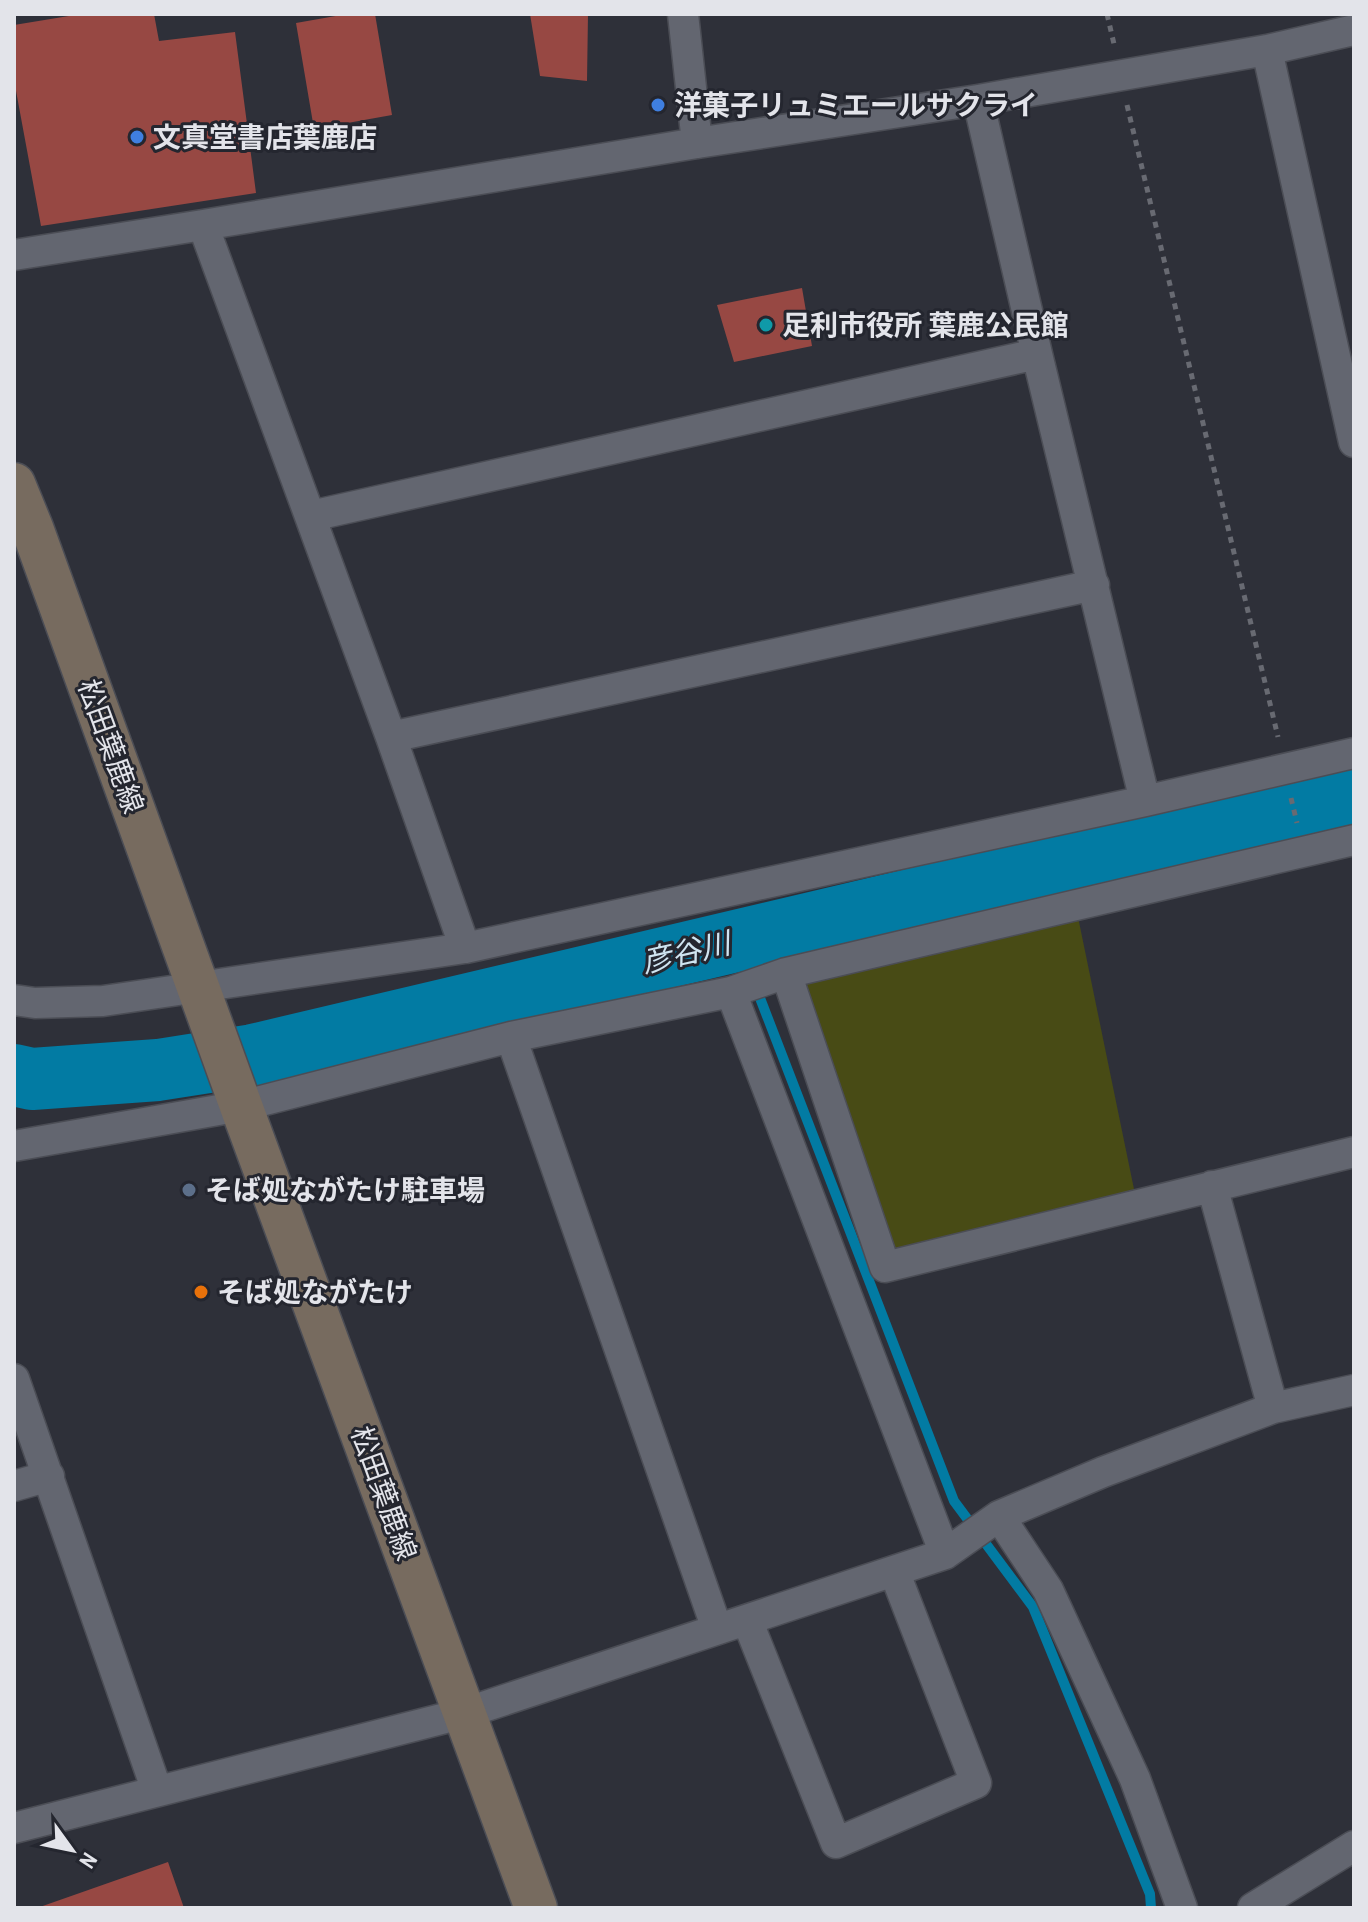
<svg xmlns="http://www.w3.org/2000/svg" width="1368" height="1922" font-family="'Archivo Narrow','Noto Sans JP',sans-serif">
  <style>
    .green { fill: #484b15 }
    .lines { fill: none; stroke-linecap: round; stroke-linejoin: round }
    .stream { stroke: #027ba3; stroke-width: 10 }
    .river { stroke: #027ba3; stroke-width: 62 }
    .building { fill: #974843 }
    .street-casing { stroke: #4b4d55; stroke-width: 33 }
    .secondary-casing { stroke: #4b4d55; stroke-width: 45 }
    .path { stroke: #686a72; stroke-width: 5; stroke-dasharray: 6 6; stroke-linecap: butt }
    .street { stroke: #636670; stroke-width: 30 }
    .secondary { stroke: #776b5f; stroke-width: 42 }
    .shop-dot { fill: #3f7fe0; stroke: #24262f; stroke-width: 3 }
    .culture-dot { fill: #0f9aa8; stroke: #24262f; stroke-width: 3 }
    .service-dot { fill: #5c6f8a; stroke: #24262f; stroke-width: 3 }
    .food-dot { fill: #e8710a; stroke: #24262f; stroke-width: 3 }
    .labels { text-anchor: middle; stroke-width: 6; stroke-linejoin: round; paint-order: stroke }
    .poi-label { font-size: 28px; font-weight: bold; fill: #e3e4ea; stroke: #24262f; text-anchor: start }
    .street-label { font-size: 28px; fill: #e3e4ea; stroke: #24262f }
    .water-label { font-size: 30px; font-style: italic; fill: #d0e5f1; stroke: #24262f }
  </style>
  <rect width="100%" height="100%" fill="#2e3039"/>
  <path class="green" d="M 1078,917 L 1135,1194 L 889,1256 L 799,981 Z"/>
  <g class="lines">
    <path class="stream" d="M 738,941 L 954,1501 L 1033,1607 L 1150,1894 L 1151,1908"/>
    <path class="river" d="M 14,1075 L 32,1079 L 158,1070 L 253,1055 L 1354,795"/>
  </g>
  <path class="building" d="M 81,14 L 154,14 L 159,41 L 235,32 L 256,193 L 41,226 L 14,80 L 14,25 Z
    M 347,14 L 375,14 L 392,115 L 314,129 L 296,23 Z
    M 530,14 L 588,14 L 587,81 L 540,76 Z
    M 802,288 L 812,346 L 734,362 L 717,305 Z
    M 168,1862 L 184,1908 L 37,1908 Z"/>
  <g class="lines">
    <g class="street-casing">
      <path id="street" d="M 683,14 L 697,143
        M 1267,50 L 1354,442
        M 978,100 L 1037,354 L 1145,801
        M 203,225 L 391,737 L 465,948
        M 14,255 L 203,225 L 697,143 L 978,100 L 1267,50 L 1354,30
        M 311,516 L 1037,354
        M 391,737 L 1094,585
        M 786,973 L 885,1267 L 1354,1152
        M 731,992 L 945,1554
        M 14,1000 L 35,1003 L 103,1001 L 465,948 L 1145,801 L 1354,753
        M 511,1037 L 717,1629
        M 14,1146 L 241,1106 L 511,1037 L 731,992 L 786,973 L 1354,840
        M 1212,1186 L 1273,1408
        M 14,1379 L 157,1791
        M 14,1486 L 49,1476
        M 999,1516 L 1048,1590 L 1135,1779 L 1182,1908
        M 747,1620 L 836,1843 L 976,1783 L 894,1571
        M 14,1828 L 465,1713 L 945,1554 L 999,1516 L 1103,1472 L 1273,1408 L 1354,1390
        M 1253,1908 L 1354,1846"/>
    </g>
    <g class="secondary-casing">
      <path id="secondary" d="M 14,484 L 32,528 L 241,1106 L 536,1908"/>
    </g>
    <path class="path" d="M 1107,14 L 1114,44
      M 1127,105 L 1278,737
      M 1291,798 L 1297,823"/>
    <use href="#street" class="street"/>
    <use href="#secondary" class="secondary"/>
  </g>
  <g class="shop-dot">
    <circle cx="658" cy="105" r="8"/>
    <circle cx="137" cy="137" r="8"/>
  </g>
  <circle class="culture-dot" cx="766" cy="325" r="8"/>
  <circle class="service-dot" cx="189" cy="1190" r="8"/>
  <circle class="food-dot" cx="201" cy="1292" r="8"/>
  <g class="labels">
    <g class="poi-label">
      <text x="674" y="115">洋菓子リュミエールサクライ</text>
      <text x="153" y="147">文真堂書店葉鹿店</text>
      <text x="782" y="335">足利市役所 葉鹿公民館</text>
      <text x="205" y="1200">そば処ながたけ駐車場</text>
      <text x="217" y="1302">そば処ながたけ</text>
    </g>
    <g class="street-label">
      <text transform="translate(111 746) rotate(70)" y="10">松田葉鹿線</text>
      <text transform="translate(384 1493) rotate(70)" y="10">松田葉鹿線</text>
    </g>
    <g class="water-label">
      <text transform="translate(686 953) rotate(-13)" y="10">彦谷川</text>
    </g>
  </g>
  <rect width="1368" height="1922" fill="none" stroke="#e3e4ea" stroke-width="32"/>
  <g transform="translate(72 1850) rotate(123)" stroke="#24262f" stroke-width="6" paint-order="stroke">
  <path d="M0-6L14 30L0 20L-14 30Z" fill="#e3e4ea"/>
  <text y="-12" font-size="22" font-weight="bold" text-anchor="middle" fill="#e3e4ea">N</text>
  </g>
</svg>
